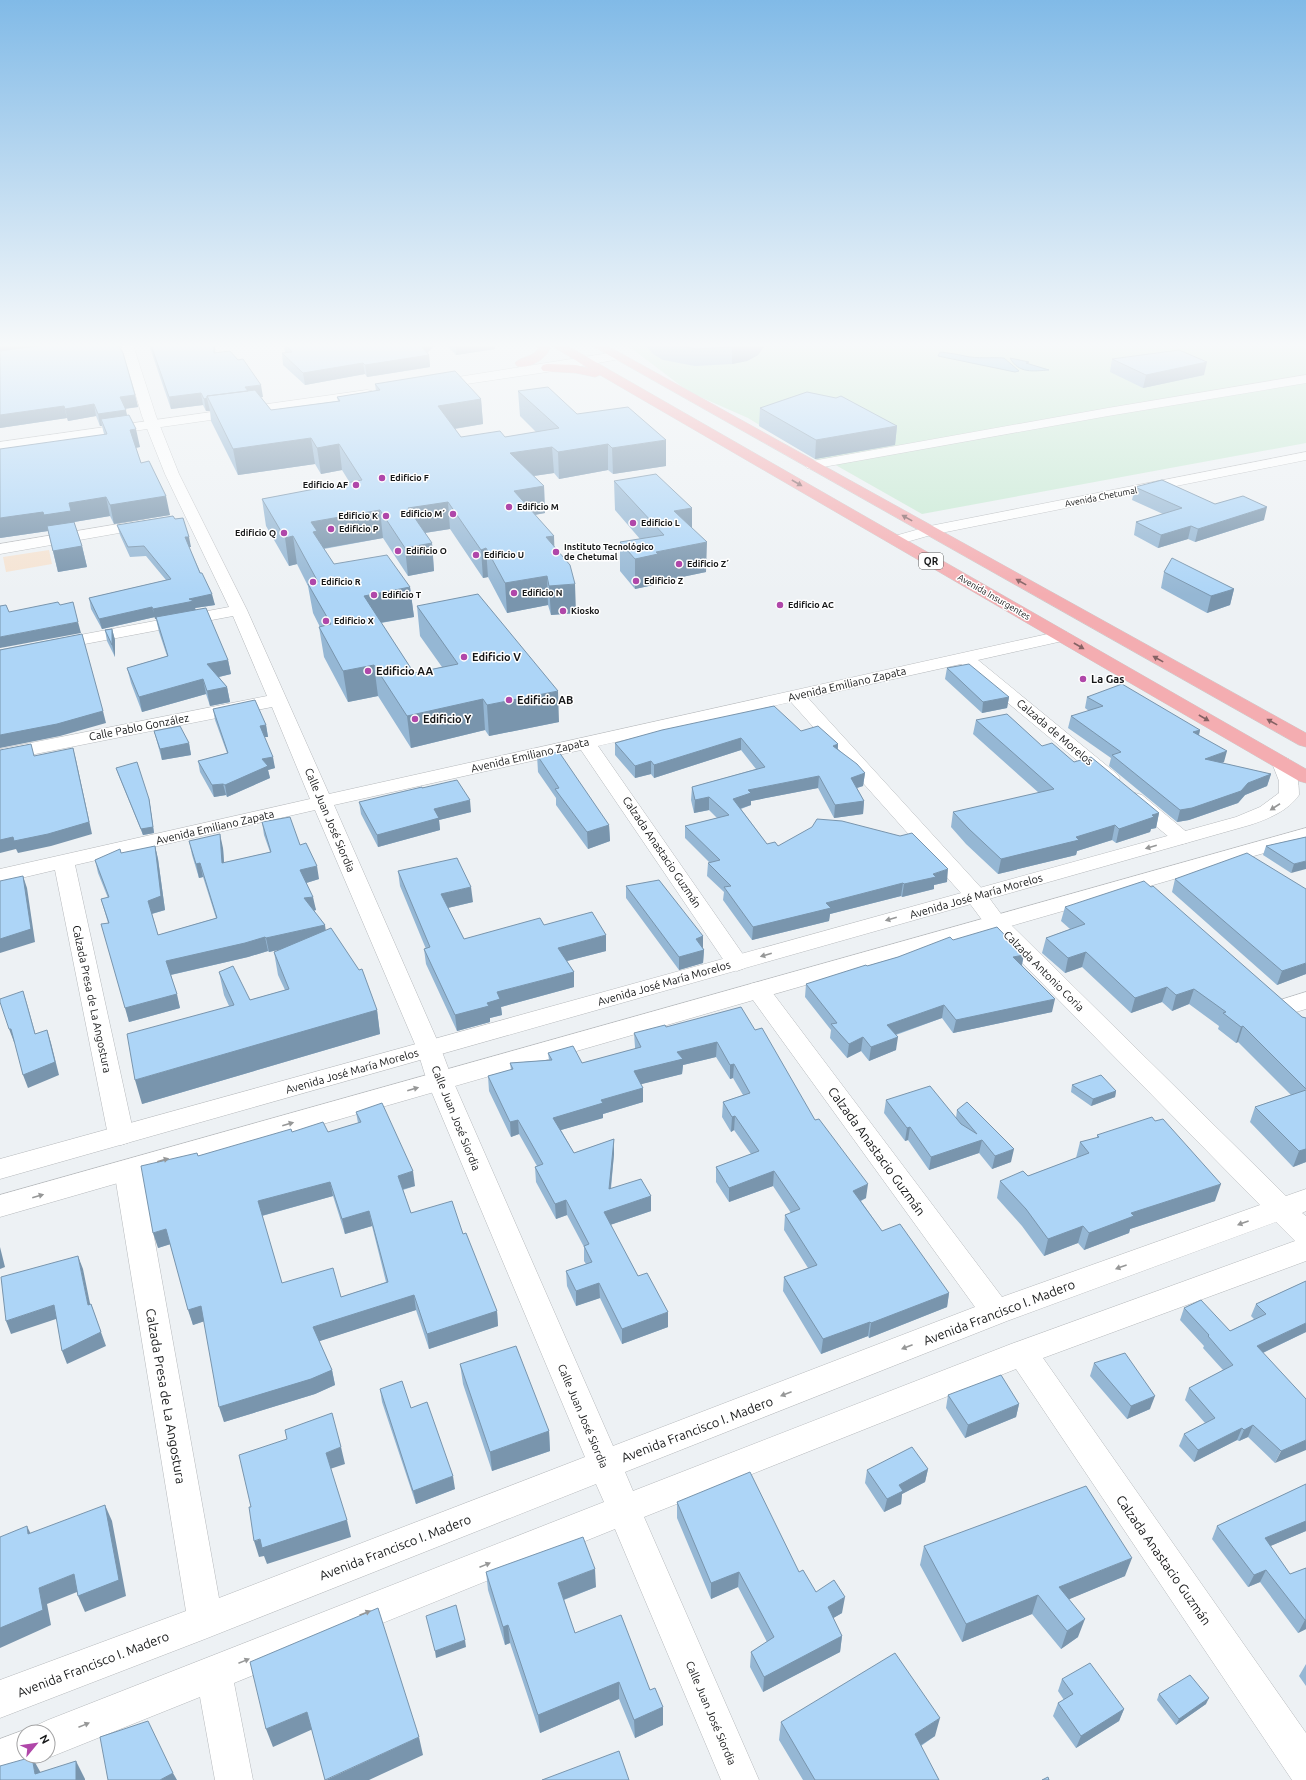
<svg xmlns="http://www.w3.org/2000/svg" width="1306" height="1780" font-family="Ubuntu,sans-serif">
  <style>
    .commercial { fill: #f5e3d2 }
    .green { fill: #c6e9d2 }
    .water { fill: #87c4e6; stroke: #6590a8 }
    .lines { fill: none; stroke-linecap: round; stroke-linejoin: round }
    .minor-casing { stroke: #b6b9bc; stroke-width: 1 }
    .tertiary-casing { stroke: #b6b9bc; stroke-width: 1 }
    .secondary-casing { stroke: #b6b9bc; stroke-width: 1 }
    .primary-casing { stroke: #ccc; stroke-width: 1 }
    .minor { fill: #fff; fill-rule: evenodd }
    .tertiary { fill: #fff; fill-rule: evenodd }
    .secondary { fill: #fff; fill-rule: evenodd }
    .primary { fill: #f4adb1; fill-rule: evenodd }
    .wall { fill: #95b7d4; fill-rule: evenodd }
    .shaded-wall { fill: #7995ad }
    .building { fill: #add5f7; stroke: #7995ad; fill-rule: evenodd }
    .oneway { fill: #856264 }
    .oneway2 { fill: #969797 }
    .poi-dot { fill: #b047a9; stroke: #fff; stroke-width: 1.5 }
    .labels { text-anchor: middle; stroke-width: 3; stroke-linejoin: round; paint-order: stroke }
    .far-poi-label { font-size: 9px; font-weight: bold; fill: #161718; stroke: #fff; text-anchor: start }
    .far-street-label { font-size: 9px; fill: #161718; stroke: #fff }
    .shield { fill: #fff; stroke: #5c5d5d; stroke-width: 1 }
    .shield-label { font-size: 10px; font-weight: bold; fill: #161718 }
    .poi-label { font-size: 11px; font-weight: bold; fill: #161718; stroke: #fff; text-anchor: start }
    .street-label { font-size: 11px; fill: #161718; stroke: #fff }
    .near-street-label { font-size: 13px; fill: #161718; stroke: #fff }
  </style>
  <rect width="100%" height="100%" fill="#edf1f4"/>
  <path class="commercial" d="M 49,550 L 52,564 L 6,572 L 3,557 Z"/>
  <path class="green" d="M 625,345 L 1306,345 L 1306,443 L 922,514 L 825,459 L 817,460 L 748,418 L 689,392 L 635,351 Z"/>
  <path class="water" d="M 940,352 C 949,353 956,354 965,356 C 977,359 992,357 1004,358 L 1019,371 L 1015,372 L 938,356 Z
    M 1010,358 L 1029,362 L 1026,363 L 1049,370 C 1033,371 1019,374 1010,358 Z"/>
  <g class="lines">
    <g class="minor-casing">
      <path id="minor" d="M 121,345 L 133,345 L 156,416 L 179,474 L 247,610 L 329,794 L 1061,631 L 1067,632 L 1070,636 L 1067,640 L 978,660 L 1117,774 L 1120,778 L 1117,782 L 1110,784 L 1103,782 L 961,664 L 808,698 L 984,891 L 1004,918 L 1286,1196 L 1306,1189 L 1306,1211 L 1302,1213 L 1306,1216 L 1306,1261 L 1043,1358 L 1306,1733 L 1306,1780 L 1292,1780 L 1016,1369 L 644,1517 L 759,1780 L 721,1780 L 615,1529 L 234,1683 L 253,1780 L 215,1780 L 200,1697 L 48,1758 L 43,1756 L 48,1756 L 48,1732 L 32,1732 L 35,1726 L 48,1720 L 604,1502 L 596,1484 L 205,1639 L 0,1718 L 0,1680 L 186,1611 L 114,1170 L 118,1163 L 128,1160 L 138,1163 L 142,1170 L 219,1598 L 585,1457 L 427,1081 L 417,1049 L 315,810 L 75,865 L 134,1135 L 130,1142 L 121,1145 L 112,1142 L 108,1135 L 55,870 L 0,883 L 0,869 L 310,799 L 272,707 L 0,761 L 0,749 L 267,696 L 233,616 L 0,660 L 0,650 L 229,607 L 165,474 L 142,416 ZM 791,702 L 968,901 L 988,928 L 1260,1205 L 1002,1297 L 766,984 L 758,982 L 750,984 L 746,990 L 750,996 L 975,1307 L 613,1446 L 453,1081 L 441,1049 L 334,805 L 581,750 L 729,968 L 737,971 L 745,968 L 749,963 L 598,746 ZM 1276,1222 L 1295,1241 L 1011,1344 L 633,1491 L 625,1472 L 1007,1321 Z
        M 1306,375 L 1306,383 L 1108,416 L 812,469 L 807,468 L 805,465 L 807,462 L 812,461 L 1108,408 Z
        M 148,519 L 153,521 L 156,524 L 153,527 L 0,554 L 0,544 Z
        M 1135,793 L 1142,795 L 1189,834 L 1193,838 L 1189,842 L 1182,844 L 1175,842 L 1128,803 L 1125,799 L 1128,795 Z
        M 1306,992 L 1306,1009 L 1286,1015 L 1277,1013 L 1274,1007 L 1277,1001 Z
        M 24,1730 L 29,1732 L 24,1732 L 24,1756 L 40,1756 L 37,1762 L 0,1777 L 0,1739 Z"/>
    </g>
    <g class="tertiary-casing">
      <path id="tertiary" d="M 1282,757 L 1289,759 C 1297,770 1299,782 1299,795 C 1288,811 1268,819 1250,825 L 0,1179 L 0,1159 L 1236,817 L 1260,807 L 1279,793 L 1279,781 L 1272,763 L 1275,759 Z
        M 1306,828 L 1306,841 L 0,1217 L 0,1195 Z"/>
    </g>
    <g class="secondary-casing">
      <path id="secondary" d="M 616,352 L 620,353 L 622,356 L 620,359 L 547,372 L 433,389 L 429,388 L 427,385 L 429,382 L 433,381 Z
        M 367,390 L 372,391 L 373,394 L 372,397 L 0,450 L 0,442 Z
        M 1306,452 L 1306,460 L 931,535 L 896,545 L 891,543 L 888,540 L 891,537 L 930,526 Z"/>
    </g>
    <g class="primary-casing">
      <path id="primary" d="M 537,345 L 549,345 L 550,349 C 544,360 530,369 517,366 L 515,363 C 521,356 532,358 538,349 Z
        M 551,345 L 566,345 L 1306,769 L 1306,783 L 1299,781 L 600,375 L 595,377 L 576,373 L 543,371 L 541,368 L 543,365 L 547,364 L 576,365 L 588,368 Z
        M 591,345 L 606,345 L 1306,733 L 1306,747 L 1299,745 Z"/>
    </g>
    <use href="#minor" class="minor"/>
    <use href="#tertiary" class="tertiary"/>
    <use href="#secondary" class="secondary"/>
    <use href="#primary" class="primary"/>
  </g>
  <path class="wall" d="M 0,345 L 135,395 L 138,407 L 125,409 L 127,415 L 140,447 L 136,448 L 141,463 L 170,515 L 114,524 L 110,516 L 74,522 L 82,546 L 87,567 L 58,572 L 48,531 L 0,538 L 104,434 L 102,426 L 100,426 L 96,416 L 68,421 L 67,418 L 0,428 Z
    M 149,345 L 215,345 L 215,353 L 263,397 L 261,397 L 271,410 L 338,401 L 337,397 L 376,391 L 375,384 L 481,399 L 483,424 L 455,429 L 461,437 L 505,437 L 536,432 L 520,416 L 518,391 L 577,414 L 666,466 L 613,474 L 608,470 L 559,479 L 554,473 L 534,476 L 544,486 L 545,513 L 535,515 L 554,536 L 554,547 L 576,613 L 551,615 L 548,605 L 507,613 L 488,577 L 483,578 L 450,529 L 425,533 L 432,543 L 434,571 L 408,576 L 383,538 L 324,549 L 334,564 L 410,587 L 414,617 L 381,623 L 414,673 L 442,667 L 420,636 L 417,606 L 559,722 L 489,736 L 485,730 L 411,748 L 378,696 L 348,702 L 324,657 L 319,627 L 320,627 L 313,613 L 308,586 L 297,564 L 289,566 L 266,526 L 262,499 L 350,483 L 342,470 L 321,474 L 315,464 L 238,475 L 211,421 L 210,411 L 206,411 L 203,405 L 171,409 Z
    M 284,345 L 435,345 L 427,353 L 429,355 L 430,367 L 367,377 L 365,374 L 305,385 L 283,365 L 282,353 L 285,353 Z
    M 446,345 L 495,345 L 495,349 L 456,355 Z
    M 645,345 L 765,345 L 758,355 L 747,361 L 732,364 L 695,366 L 663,360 L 653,354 Z
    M 1112,359 L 1204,375 L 1143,388 L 1110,372 Z
    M 760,408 L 897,426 L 895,445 L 815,459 L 759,426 Z
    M 614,481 L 692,528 L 706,572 L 658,582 L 658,584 L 635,589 L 620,571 L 620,542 L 640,539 L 615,510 Z
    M 1135,487 L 1215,504 L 1264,520 L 1195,542 L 1188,539 L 1158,548 L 1134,535 L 1136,522 L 1163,514 L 1132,500 Z
    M 175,519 L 191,547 L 189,547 L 215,605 L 195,608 L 228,660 L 231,674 L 219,677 L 227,687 L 230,702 L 210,706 L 206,694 L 142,712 L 131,683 L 127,668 L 167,656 L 159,632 L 156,619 L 155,619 L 155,617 L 102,629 L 91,609 L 89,598 L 166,580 L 146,556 L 130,557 L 120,535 L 117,525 Z
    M 1164,572 L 1234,589 L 1230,605 L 1207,613 L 1161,588 Z
    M 112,629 L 115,640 L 115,657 L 107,641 L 105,630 Z
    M 947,668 L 1009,697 L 1007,708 L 982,713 L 945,679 Z
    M 1087,697 L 1200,730 L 1199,736 L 1224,762 L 1222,763 L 1271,774 L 1267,786 L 1245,795 L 1238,803 L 1189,820 L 1177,822 L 1109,766 L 1111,758 L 1068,728 L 1071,716 L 1089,711 L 1085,708 Z
    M 213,709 L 266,725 L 268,737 L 264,737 L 275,768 L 268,770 L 270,778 L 227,797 L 226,795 L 214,797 L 200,772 L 198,761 L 227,753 L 215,720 Z
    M 976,720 L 1042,746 L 1074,762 L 1159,813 L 1156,828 L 1151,829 L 1150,832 L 1116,843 L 1112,840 L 1077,851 L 1076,855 L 998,874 L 966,844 L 951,827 L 953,812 L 1039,793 L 973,734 Z
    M 154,731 L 189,743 L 191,755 L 162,760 Z
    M 801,731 L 838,744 L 838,749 L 865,773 L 863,786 L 857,788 L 864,801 L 863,814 L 834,818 L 818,788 L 751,801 L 751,805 L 741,809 L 767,844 L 778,846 L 947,882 L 934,885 L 934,889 L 902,897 L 901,896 L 830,914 L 829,921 L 752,940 L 723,900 L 724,892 L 707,876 L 708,863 L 710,863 L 685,838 L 685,826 L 717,818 L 709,810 L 694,813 L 691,800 L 692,787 L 756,769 L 741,750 L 654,778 L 651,774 L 635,778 L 615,755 L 615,743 Z
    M 537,755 L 609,825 L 610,841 L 588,849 L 556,805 L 556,798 L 538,772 Z
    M 116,768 L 149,799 L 150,805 L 154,833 L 143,835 L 118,774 Z
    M 422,788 L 471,812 L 439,820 L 440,830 L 378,847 L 361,814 L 359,802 Z
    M 262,822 L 300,845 L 319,879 L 306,883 L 316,910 L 314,911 L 325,925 L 325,930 L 377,1010 L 380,1034 L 142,1104 L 229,1006 L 224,995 L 219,972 L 250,1000 L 285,990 L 278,975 L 274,952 L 281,949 L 269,952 L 268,951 L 248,957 L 171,975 L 180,1008 L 129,1022 L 108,923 L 101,899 L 108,898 L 98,873 L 95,860 L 155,846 L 158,859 L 165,910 L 152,914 L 158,935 L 216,918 L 203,877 L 199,878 L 192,855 L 189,841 L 223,848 L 224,863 L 270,852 L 264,835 Z
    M 1306,837 L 1291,873 L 1263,855 L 1266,846 Z
    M 398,871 L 473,902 L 448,908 L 464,939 L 544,925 L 606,951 L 567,961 L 574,972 L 574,987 L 501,1007 L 502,1015 L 490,1018 L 490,1022 L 457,1031 L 426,964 L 424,949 L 426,949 L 400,886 Z
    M 1175,879 L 1306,974 L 1277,985 L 1172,892 Z
    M 626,886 L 703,936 L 703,948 L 704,950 L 703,963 L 679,970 L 626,898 Z
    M 1065,907 L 1302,1017 L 1306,1018 L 1306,1162 L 1293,1167 L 1250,1122 L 1255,1107 L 1291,1095 L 1238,1042 L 1236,1043 L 1218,1029 L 1219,1026 L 1189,1004 L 1172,1011 L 1162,1002 L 1131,1013 L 1082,967 L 1065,973 L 1042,953 L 1046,938 L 1070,929 L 1061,921 Z
    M 953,940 L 1024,955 L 1022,965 L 1052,1012 L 953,1033 L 942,1018 L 896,1035 L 896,1050 L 869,1061 L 861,1051 L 847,1058 L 830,1038 L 831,1030 L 805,997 L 806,984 L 867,966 L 898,957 Z
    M 666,1027 L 755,1030 L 866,1198 L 861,1201 L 882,1231 L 949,1293 L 947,1307 L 869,1338 L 868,1336 L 821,1354 L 783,1291 L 784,1277 L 808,1268 L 784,1230 L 785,1215 L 791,1213 L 773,1186 L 729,1202 L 716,1182 L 716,1167 L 751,1154 L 734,1130 L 731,1132 L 722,1117 L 723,1102 L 743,1095 L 733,1078 L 730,1079 L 716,1057 L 683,1065 L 682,1074 L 641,1084 L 643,1102 L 603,1114 L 603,1118 L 561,1130 L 574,1153 L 614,1139 L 614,1154 L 611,1189 L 651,1196 L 651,1211 L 610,1225 L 638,1276 L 668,1327 L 622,1344 L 600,1298 L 576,1306 L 567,1286 L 566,1271 L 586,1264 L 584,1261 L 584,1247 L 567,1215 L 556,1219 L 536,1182 L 535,1167 L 537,1166 L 519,1134 L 511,1137 L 489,1091 L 488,1076 L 511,1070 L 510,1063 L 549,1060 L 548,1053 L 582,1063 L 635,1049 L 635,1047 L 634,1033 Z
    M 1072,1085 L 1116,1091 L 1115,1097 L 1091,1106 L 1071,1092 Z
    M 886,1100 L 956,1118 L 957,1110 L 1011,1162 L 992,1169 L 979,1153 L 929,1170 L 908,1140 L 905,1141 L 884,1113 Z
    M 356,1112 L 415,1186 L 403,1190 L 411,1213 L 463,1234 L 497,1311 L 498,1326 L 429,1349 L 416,1310 L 319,1341 L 332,1370 L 335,1385 L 315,1394 L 224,1422 L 204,1321 L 193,1325 L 170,1244 L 158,1248 L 198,1156 L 292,1132 L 328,1132 L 358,1123 ZM 333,1196 L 345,1234 L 372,1226 L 386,1282 L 341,1297 L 282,1283 L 262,1216 Z
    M 1097,1135 L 1215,1201 L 1130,1229 L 1129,1233 L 1084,1250 L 1078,1243 L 1044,1256 L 1022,1226 L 997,1198 L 1000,1181 L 1028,1176 L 1076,1158 L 1080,1142 L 1097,1138 Z
    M 1306,1281 L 1306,1332 L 1263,1353 L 1306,1399 L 1275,1463 L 1248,1437 L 1239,1441 L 1237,1440 L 1194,1462 L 1179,1446 L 1184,1434 L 1205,1423 L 1185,1400 L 1189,1388 L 1223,1370 L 1203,1348 L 1204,1346 L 1180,1320 L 1184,1308 L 1230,1331 L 1254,1319 L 1251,1316 L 1256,1304 Z
    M 1094,1363 L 1150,1409 L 1127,1419 L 1090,1376 Z
    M 460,1364 L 549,1431 L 550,1451 L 492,1471 L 463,1384 Z
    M 380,1389 L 411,1408 L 455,1489 L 416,1504 L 382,1402 Z
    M 948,1395 L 1019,1404 L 1016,1417 L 965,1438 L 946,1408 Z
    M 928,1469 L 925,1482 L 902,1494 L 901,1504 L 884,1512 L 865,1483 L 867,1470 Z
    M 1306,1484 L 1306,1531 L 1270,1546 L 1290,1574 L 1306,1568 L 1306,1629 L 1298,1633 L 1260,1582 L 1248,1587 L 1212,1539 L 1217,1526 Z
    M 677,1502 L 799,1572 L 816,1592 L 842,1613 L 833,1618 L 842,1636 L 840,1652 L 763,1692 L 750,1667 L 751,1652 L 767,1642 L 738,1587 L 711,1599 L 677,1518 Z
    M 924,1546 L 1125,1576 L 1069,1599 L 1078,1637 L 1061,1649 L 1032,1614 L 962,1642 L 920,1565 Z
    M 486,1572 L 596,1587 L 564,1600 L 575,1633 L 663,1725 L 635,1738 L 619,1699 L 540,1733 L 510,1643 L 505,1645 L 488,1590 Z
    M 1306,1664 L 1306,1686 L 1299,1676 Z
    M 1062,1679 L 1124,1709 L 1119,1721 L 1076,1748 L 1053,1716 L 1058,1703 L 1064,1700 L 1058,1691 Z
    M 1159,1694 L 1206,1704 L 1176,1725 L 1157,1700 Z
    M 781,1722 L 935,1736 L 921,1746 L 939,1780 L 803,1780 L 779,1740 Z"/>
  <path class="shaded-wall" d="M 0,345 L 51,345 L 0,351 Z
    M 214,345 L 215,345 L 216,365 L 214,353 Z
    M 422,345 L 435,345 L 424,356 L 429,355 L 430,367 L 367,377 L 365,365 L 421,346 Z
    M 456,345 L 495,345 L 495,349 L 456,355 Z
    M 741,345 L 765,345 L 758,355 L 747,361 L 732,364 L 732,347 Z
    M 1207,362 L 1204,375 L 1143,388 L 1146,375 Z
    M 363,363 L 365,374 L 305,385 L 303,373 Z
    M 261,385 L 263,397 L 251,398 L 245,387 Z
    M 201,393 L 203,405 L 171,409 L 169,397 Z
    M 135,395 L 138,407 L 122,409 L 120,397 Z
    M 207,398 L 210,411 L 206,411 L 204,399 Z
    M 481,399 L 483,424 L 440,431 L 438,406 Z
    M 94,404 L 96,416 L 68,421 L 65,409 Z
    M 64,406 L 67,418 L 0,428 L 0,415 Z
    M 126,410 L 128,422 L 101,419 L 102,426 L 100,426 L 98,414 Z
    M 897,426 L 895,445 L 815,459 L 816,440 Z
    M 136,429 L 140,447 L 134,448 L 130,430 Z
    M 311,438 L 315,464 L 238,475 L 233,449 Z
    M 666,440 L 666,466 L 613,474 L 612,448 Z
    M 339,444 L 342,470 L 321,474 L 317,448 Z
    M 608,444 L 608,470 L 559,479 L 558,452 Z
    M 552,447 L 554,473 L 512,479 L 510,453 Z
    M 544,486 L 545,513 L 516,518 L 514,491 Z
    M 166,496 L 170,515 L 114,524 L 110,505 Z
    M 106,497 L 110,516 L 74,522 L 48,531 L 0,538 L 0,518 L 69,503 Z
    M 448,502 L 450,529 L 411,535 L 408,508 Z
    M 1267,507 L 1264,520 L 1195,542 L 1198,529 Z
    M 692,508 L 692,537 L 674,511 Z
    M 380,510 L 383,538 L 320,549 L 317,560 L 311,522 Z
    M 1191,526 L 1188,539 L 1158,548 L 1161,535 Z
    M 293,536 L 297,564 L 289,566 L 285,538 Z
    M 554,536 L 555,564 L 546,537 Z
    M 185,537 L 189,537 L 191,547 L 187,547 Z
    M 707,542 L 706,572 L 658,582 L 658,584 L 635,589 L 635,559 L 656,552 Z
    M 432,543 L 434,571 L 408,576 L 405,548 Z
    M 82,546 L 87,567 L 58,572 L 53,551 Z
    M 486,548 L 488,577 L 483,578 L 481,550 Z
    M 547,576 L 548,605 L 507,613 L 505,583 Z
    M 575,584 L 576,613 L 551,615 L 549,586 Z
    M 410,587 L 414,617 L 367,625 L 364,596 Z
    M 1234,589 L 1230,605 L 1207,613 L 1211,596 Z
    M 212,594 L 215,605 L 195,608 L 196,612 L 155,619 L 153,609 L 189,599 Z
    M 152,607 L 155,617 L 102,629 L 99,619 Z
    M 78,622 L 81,633 L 0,648 L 0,637 Z
    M 112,629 L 115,640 L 115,657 L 112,645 Z
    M 228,660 L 231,674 L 210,679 L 207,664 Z
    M 374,665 L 378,696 L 348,702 L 343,671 Z
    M 203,679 L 206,694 L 142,712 L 139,697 Z
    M 227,687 L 230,702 L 210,706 L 207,691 Z
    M 558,691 L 559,722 L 489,736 L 487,705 Z
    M 1009,697 L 1007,708 L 982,713 L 983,702 Z
    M 483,699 L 485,730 L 411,748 L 407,716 Z
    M 103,711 L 106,723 L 60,736 L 0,748 L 0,735 Z
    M 266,725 L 268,737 L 262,737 L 260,726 Z
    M 1200,730 L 1197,741 L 1193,732 Z
    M 741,738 L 741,750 L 654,778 L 654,765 Z
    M 189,743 L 191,755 L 162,760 L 160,749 Z
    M 838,744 L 837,756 L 833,746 Z
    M 73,748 L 76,760 L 92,834 L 51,846 L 18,853 L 16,849 L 0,853 L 0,840 Z
    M 1227,751 L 1224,762 L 1202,770 L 1205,759 Z
    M 273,757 L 275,768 L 268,770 L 270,778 L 227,797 L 225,785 L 262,759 Z
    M 651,761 L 651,774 L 635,778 L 635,766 Z
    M 865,773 L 863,786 L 850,790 L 851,778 Z
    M 1271,774 L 1267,786 L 1245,795 L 1238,803 L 1189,820 L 1177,822 L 1180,810 Z
    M 819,776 L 818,788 L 751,801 L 751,805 L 733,811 L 733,799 L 748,790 Z
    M 223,784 L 226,795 L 214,797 L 212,785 Z
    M 709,797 L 709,810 L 694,813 L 695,800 Z
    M 149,799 L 150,805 L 154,833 L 143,835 L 141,829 Z
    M 470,800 L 471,812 L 439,820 L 440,830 L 378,847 L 377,835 L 434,809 Z
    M 864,801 L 863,814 L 834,818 L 835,805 Z
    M 1159,813 L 1156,828 L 1151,829 L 1150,832 L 1116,843 L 1119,829 L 1152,815 Z
    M 609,825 L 610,841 L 588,849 L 587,832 Z
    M 1115,825 L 1112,840 L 1077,851 L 1076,855 L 998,874 L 1001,859 Z
    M 220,834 L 223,848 L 225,877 L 222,863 Z
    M 155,846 L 158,859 L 165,910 L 151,914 L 148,901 Z
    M 1306,861 L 1306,869 L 1291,873 L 1294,864 Z
    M 200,863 L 203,877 L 199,878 L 196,864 Z
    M 317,866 L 319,879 L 303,884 L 300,870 Z
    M 948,869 L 947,882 L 934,885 L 934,889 L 902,897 L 904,884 L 933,874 Z
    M 23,876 L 27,888 L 35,942 L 0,953 L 0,939 Z
    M 903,883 L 901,896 L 830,914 L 829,921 L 752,940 L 753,927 L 826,903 Z
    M 471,887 L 473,902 L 443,909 L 441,894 Z
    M 313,897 L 316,910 L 306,912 L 304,898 Z
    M 325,925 L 327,939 L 269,952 L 266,938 Z
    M 606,935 L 606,951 L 559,963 L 558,948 Z
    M 703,936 L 703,949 L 696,939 Z
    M 265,937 L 268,951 L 248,957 L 170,975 L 166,961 Z
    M 704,950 L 703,963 L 679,970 L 679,957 Z
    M 1086,952 L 1082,967 L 1065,973 L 1068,958 Z
    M 1024,955 L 1021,968 L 1013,957 Z
    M 1306,963 L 1306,974 L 1277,985 L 1282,971 Z
    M 574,972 L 574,987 L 501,1007 L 502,1015 L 490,1018 L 490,1022 L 457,1031 L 455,1015 L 487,1003 L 497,992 Z
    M 1167,987 L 1162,1002 L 1131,1013 L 1135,998 Z
    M 1194,989 L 1189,1004 L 1172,1011 L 1176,995 Z
    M 23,991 L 27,1004 L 39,1047 L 35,1034 Z
    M 177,994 L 180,1008 L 129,1022 L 125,1008 Z
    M 1055,999 L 1052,1012 L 953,1033 L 956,1020 Z
    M 944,1005 L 942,1018 L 885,1038 L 887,1025 Z
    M 377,1010 L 380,1034 L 142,1104 L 135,1080 Z
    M 1243,1026 L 1238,1042 L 1236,1043 L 1241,1027 Z
    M 9,1029 L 11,1029 L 15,1042 L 14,1042 Z
    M 47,1030 L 51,1043 L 59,1075 L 28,1088 L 23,1075 Z
    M 863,1037 L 861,1051 L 847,1058 L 849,1044 Z
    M 898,1037 L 896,1050 L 869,1061 L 871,1047 Z
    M 717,1042 L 716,1057 L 683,1065 L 682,1074 L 634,1086 L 634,1071 L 677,1052 Z
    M 734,1064 L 733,1078 L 730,1079 L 730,1065 Z
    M 643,1088 L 643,1102 L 603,1114 L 603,1118 L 554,1132 L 553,1118 L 601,1100 Z
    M 1116,1091 L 1115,1097 L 1091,1106 L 1093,1099 Z
    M 735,1116 L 734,1130 L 731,1132 L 732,1117 Z
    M 518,1120 L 519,1134 L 511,1137 L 510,1122 Z
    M 910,1127 L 908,1140 L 905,1141 L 907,1128 Z
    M 614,1139 L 614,1154 L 609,1204 L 609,1189 Z
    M 982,1140 L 979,1153 L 929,1170 L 931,1157 Z
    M 1014,1149 L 1011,1162 L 992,1169 L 995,1156 Z
    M 1306,1149 L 1306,1162 L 1293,1167 L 1299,1151 Z
    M 413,1171 L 415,1186 L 400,1190 L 398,1176 Z
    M 774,1171 L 773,1186 L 729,1202 L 729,1188 Z
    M 330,1182 L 333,1196 L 261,1216 L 258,1201 Z
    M 868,1184 L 866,1198 L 851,1205 L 853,1191 Z
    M 1221,1184 L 1215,1201 L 1130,1229 L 1129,1233 L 1084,1250 L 1089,1233 L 1131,1213 Z
    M 651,1196 L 651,1211 L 604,1227 L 604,1212 Z
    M 566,1200 L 567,1215 L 556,1219 L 555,1204 Z
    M 369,1211 L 372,1226 L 345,1234 L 342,1219 Z
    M 1083,1226 L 1078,1243 L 1044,1256 L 1048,1239 Z
    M 166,1229 L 171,1244 L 158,1248 L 153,1233 Z
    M 0,1247 L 5,1267 L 0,1269 Z
    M 78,1256 L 83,1269 L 93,1318 L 88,1305 Z
    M 599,1283 L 600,1298 L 576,1306 L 576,1291 Z
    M 949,1293 L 947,1307 L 869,1338 L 871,1323 Z
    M 414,1295 L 416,1310 L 317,1342 L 313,1327 Z
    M 91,1304 L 106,1346 L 67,1364 L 62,1351 Z
    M 54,1305 L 59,1318 L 11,1334 L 6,1321 Z
    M 201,1306 L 205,1321 L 193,1325 L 188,1310 Z
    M 497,1311 L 498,1326 L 429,1349 L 427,1334 Z
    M 668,1312 L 668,1327 L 622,1344 L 622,1329 Z
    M 870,1322 L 868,1336 L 821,1354 L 823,1339 Z
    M 1306,1323 L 1306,1332 L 1252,1358 L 1257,1346 Z
    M 332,1370 L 335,1385 L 315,1394 L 224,1422 L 219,1407 Z
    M 1155,1396 L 1150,1409 L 1127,1419 L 1131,1406 Z
    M 1019,1404 L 1016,1417 L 965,1438 L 968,1425 Z
    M 1253,1425 L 1248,1437 L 1239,1441 L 1244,1430 Z
    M 1242,1428 L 1237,1440 L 1194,1462 L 1198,1450 Z
    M 549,1431 L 550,1451 L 492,1471 L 490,1452 Z
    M 1306,1440 L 1306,1450 L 1275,1463 L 1281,1451 Z
    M 341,1447 L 345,1464 L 330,1469 L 326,1453 Z
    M 928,1469 L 925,1482 L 902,1494 L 901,1504 L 884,1512 L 887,1499 L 899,1485 Z
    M 453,1476 L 455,1489 L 416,1504 L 413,1491 Z
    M 105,1505 L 112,1521 L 126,1596 L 85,1612 L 78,1596 Z
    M 347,1520 L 351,1537 L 267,1564 L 264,1556 L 259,1557 L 254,1541 Z
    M 1306,1521 L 1306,1531 L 1259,1551 L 1265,1538 Z
    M 27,1526 L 35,1543 L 28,1534 Z
    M 1132,1558 L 1125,1576 L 1053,1606 L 1059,1587 Z
    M 595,1569 L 596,1587 L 560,1601 L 558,1583 Z
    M 1266,1570 L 1260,1582 L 1248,1587 L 1254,1575 Z
    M 739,1572 L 738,1587 L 711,1599 L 711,1583 Z
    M 74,1574 L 82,1590 L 47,1604 L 51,1625 L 0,1648 L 0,1628 L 39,1588 Z
    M 1038,1595 L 1032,1614 L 962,1642 L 966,1624 Z
    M 845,1597 L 842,1613 L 825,1623 L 828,1607 Z
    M 1085,1619 L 1078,1637 L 1061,1649 L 1067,1631 Z
    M 1305,1620 L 1306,1620 L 1306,1629 L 1298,1633 Z
    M 508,1625 L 510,1643 L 505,1645 L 503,1627 Z
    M 842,1636 L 840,1652 L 763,1692 L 764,1677 Z
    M 465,1640 L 466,1647 L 436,1658 L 435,1651 Z
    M 619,1682 L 619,1699 L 540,1733 L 538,1715 Z
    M 1209,1698 L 1206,1704 L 1176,1725 L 1179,1719 Z
    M 663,1707 L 663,1725 L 635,1738 L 634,1720 Z
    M 1124,1709 L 1119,1721 L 1076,1748 L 1081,1736 Z
    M 307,1712 L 313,1729 L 273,1747 L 266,1729 Z
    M 940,1718 L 935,1736 L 910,1752 L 915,1734 Z
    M 419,1737 L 423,1755 L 369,1780 L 326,1780 Z
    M 32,1757 L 42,1775 L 35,1774 Z
    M 76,1761 L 85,1779 L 85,1780 L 76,1780 Z
    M 173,1773 L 177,1780 L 160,1780 Z"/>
  <path class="building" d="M 44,345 L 118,345 L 123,353 L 135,395 L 120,397 L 126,410 L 98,414 L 94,404 L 65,409 L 64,406 L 0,415 L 0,351 Z
    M 151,345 L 214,345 L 214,353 L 230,351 L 238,360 L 243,359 L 261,385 L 245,387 L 248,391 L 207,396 L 207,398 L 204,399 L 201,393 L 169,397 Z
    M 286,345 L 422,345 L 421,346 L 429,355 L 365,365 L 363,363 L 303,373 L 282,353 L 292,352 Z
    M 677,345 L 741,345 L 732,347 L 696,349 Z
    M 1179,350 L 1207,362 L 1146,375 L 1112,359 Z
    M 455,371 L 481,399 L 438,406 L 461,437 L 500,431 L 505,437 L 559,428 L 518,391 L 548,387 L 577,414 L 628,407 L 666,440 L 612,448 L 608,444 L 558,452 L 552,447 L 510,453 L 544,486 L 514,491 L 554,536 L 546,537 L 570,565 L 575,584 L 549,586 L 547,576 L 505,583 L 486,548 L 481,550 L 448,502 L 408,508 L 432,543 L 405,548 L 380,510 L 311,522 L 317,531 L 313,532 L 334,564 L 387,555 L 410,587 L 364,596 L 414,673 L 458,664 L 417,606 L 478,594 L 558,691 L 487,705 L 483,699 L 407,716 L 374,665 L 343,671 L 319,627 L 331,624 L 308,584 L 318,582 L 293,536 L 285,538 L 262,499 L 362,480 L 339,444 L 317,448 L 311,438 L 233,449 L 207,396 L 255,390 L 271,410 L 340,401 L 337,397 L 380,390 L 375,384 Z
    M 807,392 L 836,398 L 841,396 L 897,426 L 816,440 L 760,408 Z
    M 129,415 L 136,429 L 130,430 L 141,463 L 149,461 L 166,496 L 110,505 L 106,497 L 69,503 L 71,511 L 44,515 L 43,512 L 0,518 L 0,449 L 107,434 L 101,419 Z
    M 656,474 L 692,508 L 674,511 L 707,542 L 656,552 L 658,554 L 635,559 L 620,542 L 664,535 L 614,481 Z
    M 1162,480 L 1215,504 L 1243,496 L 1267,507 L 1198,529 L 1191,526 L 1161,535 L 1136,522 L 1182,508 L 1135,487 Z
    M 173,516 L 175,519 L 183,518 L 189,537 L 185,537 L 200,573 L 202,573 L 212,594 L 189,599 L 194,601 L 153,609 L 152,607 L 99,619 L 89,598 L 171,579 L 144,546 L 128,547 L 117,525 Z
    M 74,522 L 82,546 L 53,551 L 47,526 Z
    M 1172,558 L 1234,589 L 1211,596 L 1164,572 Z
    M 58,602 L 60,605 L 73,602 L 78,622 L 0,637 L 0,606 L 6,605 L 9,612 Z
    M 206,608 L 228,660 L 207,664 L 227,687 L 207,691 L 203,679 L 139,697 L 127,668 L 168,656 L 156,617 Z
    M 112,629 L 112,645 L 105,630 Z
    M 82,634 L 103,711 L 57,724 L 0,735 L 0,650 Z
    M 969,664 L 1009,697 L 983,702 L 947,668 Z
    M 1122,684 L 1200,730 L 1193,732 L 1227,751 L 1205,759 L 1271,774 L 1248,783 L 1241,791 L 1192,808 L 1180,810 L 1112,755 L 1121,752 L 1071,716 L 1103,706 L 1087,697 Z
    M 255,700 L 266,725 L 260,726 L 273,757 L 262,759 L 268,766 L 225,785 L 223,784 L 212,785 L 198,761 L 228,753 L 213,709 Z
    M 774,706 L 801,731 L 818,726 L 836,742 L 838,744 L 833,746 L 857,764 L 865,773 L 851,778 L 864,801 L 835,805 L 819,776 L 748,790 L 751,793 L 733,799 L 767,844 L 775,842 L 778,846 L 812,827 L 817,819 L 842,821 L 900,836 L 912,833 L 948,869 L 933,874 L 936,877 L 904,884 L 903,883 L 826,903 L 831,908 L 753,927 L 724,887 L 731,886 L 708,863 L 720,860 L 685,826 L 729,815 L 709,797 L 695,800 L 692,787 L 765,767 L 741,738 L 654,765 L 651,761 L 635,766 L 615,743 L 662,730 Z
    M 1007,714 L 1042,746 L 1052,743 L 1074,762 L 1091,757 L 1159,813 L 1152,815 L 1154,817 L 1119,829 L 1115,825 L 1076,837 L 1079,840 L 1001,859 L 969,829 L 953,812 L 1054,789 L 976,720 Z
    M 180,726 L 189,743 L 160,749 L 154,731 Z
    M 31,744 L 34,756 L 73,748 L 89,822 L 48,834 L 14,841 L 13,837 L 0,840 L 0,750 Z
    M 559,752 L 609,825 L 587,832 L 555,789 L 559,788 L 537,755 Z
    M 137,762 L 149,799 L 153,827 L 141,829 L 116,768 Z
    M 457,780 L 470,800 L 434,809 L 439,818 L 377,835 L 359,802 L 422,787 L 422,788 Z
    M 290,817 L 300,845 L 306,843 L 317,866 L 300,870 L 313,897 L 304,898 L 325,925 L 266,938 L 265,937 L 245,943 L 166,961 L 177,994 L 125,1008 L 101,924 L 109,923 L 101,899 L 109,897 L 95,860 L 120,849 L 121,853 L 155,846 L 161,896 L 148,901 L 158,935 L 217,918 L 200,863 L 196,864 L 189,841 L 220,834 L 222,863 L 271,852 L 262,822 Z
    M 1306,837 L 1306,861 L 1294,864 L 1266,846 Z
    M 1247,853 L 1306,889 L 1306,963 L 1282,971 L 1175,879 Z
    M 457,858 L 471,887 L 441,894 L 464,939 L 540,918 L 544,925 L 592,912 L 606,935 L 558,948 L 574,972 L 497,992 L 500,999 L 487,1003 L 489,1006 L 455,1015 L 424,949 L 430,947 L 398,871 Z
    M 23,876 L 31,929 L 0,939 L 0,881 Z
    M 659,880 L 703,936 L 696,939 L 704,950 L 679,957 L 626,886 Z
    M 1144,881 L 1151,887 L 1153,886 L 1302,1017 L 1306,1018 L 1306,1089 L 1243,1026 L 1241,1027 L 1223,1013 L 1226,1012 L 1194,989 L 1176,995 L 1167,987 L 1135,998 L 1086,952 L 1068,958 L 1046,938 L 1085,924 L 1065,907 Z
    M 997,927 L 1024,955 L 1013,957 L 1055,999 L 956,1020 L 944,1005 L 887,1025 L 898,1037 L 871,1047 L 863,1037 L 849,1044 L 831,1024 L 837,1023 L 806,984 L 866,965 L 867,966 L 898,957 L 950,937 L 953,940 Z
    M 331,928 L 359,970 L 362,969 L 377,1010 L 135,1080 L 127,1034 L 234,1005 L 219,972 L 233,966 L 250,1000 L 289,989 L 274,952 Z
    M 23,991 L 35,1034 L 47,1030 L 55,1062 L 23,1075 L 11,1029 L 9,1029 L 0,1002 L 0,999 Z
    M 741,1007 L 755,1030 L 762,1028 L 815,1120 L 819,1119 L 868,1184 L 853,1191 L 882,1231 L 900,1224 L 949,1293 L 871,1323 L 870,1322 L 823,1339 L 784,1277 L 817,1265 L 785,1215 L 800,1209 L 774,1171 L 729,1188 L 716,1167 L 759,1151 L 735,1116 L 732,1117 L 723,1102 L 750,1093 L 734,1064 L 730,1065 L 717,1042 L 677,1052 L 683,1059 L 634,1071 L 643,1088 L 601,1100 L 603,1103 L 553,1118 L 574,1153 L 614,1139 L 609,1189 L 641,1179 L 651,1196 L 604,1212 L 638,1276 L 647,1273 L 668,1312 L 622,1329 L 599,1283 L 576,1291 L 566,1271 L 592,1262 L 584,1246 L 589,1244 L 566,1200 L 555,1204 L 535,1167 L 543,1164 L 518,1120 L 510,1122 L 488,1076 L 513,1069 L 510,1063 L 552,1060 L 548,1053 L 573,1046 L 582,1063 L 641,1047 L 634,1033 L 665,1025 L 666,1027 Z
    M 1101,1075 L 1116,1091 L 1093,1099 L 1072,1085 Z
    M 930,1086 L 961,1124 L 977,1134 L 957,1110 L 967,1102 L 1014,1149 L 995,1156 L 982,1140 L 931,1157 L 910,1127 L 907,1128 L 886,1100 Z
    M 1306,1090 L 1306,1149 L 1299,1151 L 1255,1107 Z
    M 382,1103 L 413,1171 L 398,1176 L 411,1213 L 452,1201 L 463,1234 L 466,1233 L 497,1311 L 427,1334 L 414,1295 L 313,1327 L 332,1370 L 311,1379 L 219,1407 L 201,1306 L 188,1310 L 166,1229 L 153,1233 L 141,1166 L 197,1153 L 198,1156 L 291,1129 L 292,1132 L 323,1122 L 328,1132 L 361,1122 L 356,1112 ZM 330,1182 L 342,1219 L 369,1211 L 388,1282 L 341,1297 L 333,1268 L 282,1283 L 258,1201 Z
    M 1152,1117 L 1155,1121 L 1163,1119 L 1221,1184 L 1131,1213 L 1134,1216 L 1089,1233 L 1083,1226 L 1048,1239 L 1026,1209 L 1000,1181 L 1023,1171 L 1028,1176 L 1089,1153 L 1080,1142 L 1099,1137 L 1097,1135 Z
    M 78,1256 L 88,1305 L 91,1304 L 101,1332 L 62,1351 L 54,1305 L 6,1321 L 1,1277 Z
    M 1306,1281 L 1306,1323 L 1257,1346 L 1306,1399 L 1306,1440 L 1281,1451 L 1253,1425 L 1244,1430 L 1242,1428 L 1198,1450 L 1184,1434 L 1215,1418 L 1189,1388 L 1233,1365 L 1208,1336 L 1209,1335 L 1184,1308 L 1201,1300 L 1230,1331 L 1266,1314 L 1256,1304 Z
    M 516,1346 L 549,1431 L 490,1452 L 460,1364 Z
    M 1125,1353 L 1155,1396 L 1131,1406 L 1094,1363 Z
    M 1001,1375 L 1019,1404 L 968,1425 L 948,1395 Z
    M 402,1381 L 411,1408 L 427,1402 L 453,1476 L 413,1491 L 380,1389 Z
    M 332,1413 L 341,1447 L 326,1453 L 347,1520 L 262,1548 L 260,1539 L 254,1541 L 249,1507 L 251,1507 L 239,1455 L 287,1439 L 285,1430 Z
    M 912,1447 L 928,1469 L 899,1485 L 903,1491 L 887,1499 L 867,1470 Z
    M 750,1472 L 799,1572 L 803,1570 L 816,1592 L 834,1580 L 845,1597 L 828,1607 L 842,1636 L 764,1677 L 751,1652 L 774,1637 L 739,1572 L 711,1583 L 677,1502 Z
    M 1306,1484 L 1306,1521 L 1265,1538 L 1290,1574 L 1306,1568 L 1306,1620 L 1305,1620 L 1266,1570 L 1254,1575 L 1217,1526 Z
    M 1086,1486 L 1132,1558 L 1059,1587 L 1085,1619 L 1067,1631 L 1038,1595 L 966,1624 L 924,1546 Z
    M 105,1505 L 119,1580 L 78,1596 L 74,1574 L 39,1588 L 43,1610 L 0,1628 L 0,1537 L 27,1526 L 28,1534 Z
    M 583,1537 L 595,1569 L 558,1583 L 575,1633 L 621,1615 L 650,1690 L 655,1688 L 663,1707 L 634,1720 L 619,1682 L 538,1715 L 508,1625 L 503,1627 L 486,1572 Z
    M 456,1605 L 465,1640 L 435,1651 L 426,1616 Z
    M 378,1608 L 419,1737 L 325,1780 L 307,1712 L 266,1729 L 250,1662 Z
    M 895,1653 L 940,1718 L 915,1734 L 939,1780 L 815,1780 L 781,1722 Z
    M 1090,1663 L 1124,1709 L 1081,1736 L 1058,1703 L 1073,1694 L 1062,1679 Z
    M 1190,1675 L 1209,1698 L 1179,1719 L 1159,1694 Z
    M 148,1721 L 173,1773 L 160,1780 L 108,1780 L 100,1737 Z
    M 619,1751 L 629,1780 L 542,1780 Z
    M 32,1757 L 35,1774 L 76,1761 L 76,1780 L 0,1780 L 0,1766 Z
    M 1048,1777 L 1049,1780 L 1042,1780 Z"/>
  <defs><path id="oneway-solid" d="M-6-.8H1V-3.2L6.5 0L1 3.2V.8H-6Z"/></defs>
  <g class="oneway">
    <use href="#oneway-solid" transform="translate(797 483) rotate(30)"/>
    <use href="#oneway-solid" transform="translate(907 518) rotate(-151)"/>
    <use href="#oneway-solid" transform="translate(1021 582) rotate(-151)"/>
    <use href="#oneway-solid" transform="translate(1079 646) rotate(30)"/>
    <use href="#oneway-solid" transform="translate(1158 659) rotate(-151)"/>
    <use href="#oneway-solid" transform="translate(1204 718) rotate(30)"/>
    <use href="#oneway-solid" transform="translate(1272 722) rotate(-151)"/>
  </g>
  <g class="oneway2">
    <use href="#oneway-solid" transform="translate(1275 807) rotate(147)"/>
    <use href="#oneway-solid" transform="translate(1151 847) rotate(164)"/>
    <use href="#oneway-solid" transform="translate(891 919) rotate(164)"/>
    <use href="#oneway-solid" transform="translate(766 955) rotate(164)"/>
    <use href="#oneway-solid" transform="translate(413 1089) rotate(-16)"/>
    <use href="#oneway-solid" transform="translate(288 1124) rotate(-16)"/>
    <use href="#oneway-solid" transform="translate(163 1160) rotate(-16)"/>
    <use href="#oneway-solid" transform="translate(38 1196) rotate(-16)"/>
    <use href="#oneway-solid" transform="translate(1243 1223) rotate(160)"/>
    <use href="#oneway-solid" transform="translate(1121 1267) rotate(160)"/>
    <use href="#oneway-solid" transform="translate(907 1347) rotate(159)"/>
    <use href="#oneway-solid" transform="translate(786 1394) rotate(159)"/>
    <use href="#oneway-solid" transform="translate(485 1565) rotate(-22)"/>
    <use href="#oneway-solid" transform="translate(365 1613) rotate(-22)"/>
    <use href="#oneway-solid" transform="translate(244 1661) rotate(-22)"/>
    <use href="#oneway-solid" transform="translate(84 1725) rotate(-22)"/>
  </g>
  <linearGradient id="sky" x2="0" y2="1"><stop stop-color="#81bae7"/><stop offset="0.58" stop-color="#f7f9fa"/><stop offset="1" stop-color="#f7f9fa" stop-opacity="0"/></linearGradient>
  <rect width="1306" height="595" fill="url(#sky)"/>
  <g class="poi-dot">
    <circle cx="382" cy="478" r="4"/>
    <circle cx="356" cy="485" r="4"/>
    <circle cx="509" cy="507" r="4"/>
    <circle cx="453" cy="514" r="4"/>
    <circle cx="386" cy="516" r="4"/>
    <circle cx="633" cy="523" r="4"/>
    <circle cx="331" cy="529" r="4"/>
    <circle cx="284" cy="533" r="4"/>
    <circle cx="398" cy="551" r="4"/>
    <circle cx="556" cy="552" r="4"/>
    <circle cx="476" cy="555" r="4"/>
    <circle cx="679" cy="564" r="4"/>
    <circle cx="636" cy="581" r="4"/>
    <circle cx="313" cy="582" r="4"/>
    <circle cx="514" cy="593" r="4"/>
    <circle cx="374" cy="595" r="4"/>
    <circle cx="780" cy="605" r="4"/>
    <circle cx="563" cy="611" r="4"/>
    <circle cx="326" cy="621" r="4"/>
    <circle cx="464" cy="657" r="4"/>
    <circle cx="368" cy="671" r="4"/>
    <circle cx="1083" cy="679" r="4"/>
    <circle cx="509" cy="700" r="4"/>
    <circle cx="415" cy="719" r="4"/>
  </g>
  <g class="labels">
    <g class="far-poi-label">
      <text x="390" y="481">Edificio F</text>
      <text x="348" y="488" text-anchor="end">Edificio AF</text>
      <text x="517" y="510">Edificio M</text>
      <text x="445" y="517" text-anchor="end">Edificio M´</text>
      <text x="378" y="519" text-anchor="end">Edificio K</text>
      <text x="641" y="526">Edificio L</text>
      <text x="339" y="532">Edificio P</text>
      <text x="276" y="536" text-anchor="end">Edificio Q</text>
      <text x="564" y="550">Instituto Tecnológico<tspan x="564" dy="10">de Chetumal</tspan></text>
      <text x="406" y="554">Edificio O</text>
      <text x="484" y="558">Edificio U</text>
      <text x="687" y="567">Edificio Z´</text>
      <text x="644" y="584">Edificio Z</text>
      <text x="321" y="585">Edificio R</text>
      <text x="522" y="596">Edificio N</text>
      <text x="382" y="598">Edificio T</text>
      <text x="788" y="608">Edificio AC</text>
      <text x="571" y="614">Kiosko</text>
      <text x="334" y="624">Edificio X</text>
    </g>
    <g class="far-street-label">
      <text transform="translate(1101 497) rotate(-11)" y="3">Avenida Chetumal</text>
      <text transform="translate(994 597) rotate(30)" y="3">Avenida Insurgentes</text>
    </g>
    <rect class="shield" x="919" y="553" width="24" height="16" rx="3"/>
    <g class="shield-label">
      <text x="931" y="565">QR</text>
    </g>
    <g class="poi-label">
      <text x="472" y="661">Edificio V</text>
      <text x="376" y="675">Edificio AA</text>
      <text x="1091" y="683">La Gas</text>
      <text x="517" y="704">Edificio AB</text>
      <text x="423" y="723">Edificio Y</text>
    </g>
    <g class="street-label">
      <text transform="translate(847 684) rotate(-13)" y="4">Avenida Emiliano Zapata</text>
      <text transform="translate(139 727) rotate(-11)" y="4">Calle Pablo González</text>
      <text transform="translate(1055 732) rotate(40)" y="4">Calzada de Morelos</text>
      <text transform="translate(530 755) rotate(-13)" y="4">Avenida Emiliano Zapata</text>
      <text transform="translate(330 820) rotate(67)" y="4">Calle Juan José Siordia</text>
      <text transform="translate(215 827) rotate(-13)" y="4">Avenida Emiliano Zapata</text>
      <text transform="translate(662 852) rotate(56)" y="4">Calzada Anastacio Guzmán</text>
      <text transform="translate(976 896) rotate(-16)" y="4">Avenida José María Morelos</text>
      <text transform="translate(1044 971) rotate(45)" y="4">Calzada Antonio Coria</text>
      <text transform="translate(664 983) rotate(-16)" y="4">Avenida José María Morelos</text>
      <text transform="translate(92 999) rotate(78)" y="4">Calzada Presa de La Angostura</text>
      <text transform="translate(352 1071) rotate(-16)" y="4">Avenida José María Morelos</text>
      <text transform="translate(456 1118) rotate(68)" y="4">Calle Juan José Siordia</text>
      <text transform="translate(583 1416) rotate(67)" y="4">Calle Juan José Siordia</text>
      <text transform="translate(711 1713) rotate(67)" y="4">Calle Juan José Siordia</text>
    </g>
    <g class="near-street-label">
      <text transform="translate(877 1151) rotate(54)" y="5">Calzada Anastacio Guzmán</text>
      <text transform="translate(999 1312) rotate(-21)" y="5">Avenida Francisco I. Madero</text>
      <text transform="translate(166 1396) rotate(80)" y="5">Calzada Presa de La Angostura</text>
      <text transform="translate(697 1429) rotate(-21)" y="5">Avenida Francisco I. Madero</text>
      <text transform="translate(395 1547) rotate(-21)" y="5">Avenida Francisco I. Madero</text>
      <text transform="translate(1164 1560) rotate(55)" y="5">Calzada Anastacio Guzmán</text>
      <text transform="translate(93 1664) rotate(-21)" y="5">Avenida Francisco I. Madero</text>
    </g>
  </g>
  <g transform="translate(36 1744) rotate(61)"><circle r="19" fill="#ffffff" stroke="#a2a2a3"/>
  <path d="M0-3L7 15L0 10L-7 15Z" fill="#b047a9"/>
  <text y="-6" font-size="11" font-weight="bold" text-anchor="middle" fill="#161718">N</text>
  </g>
</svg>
